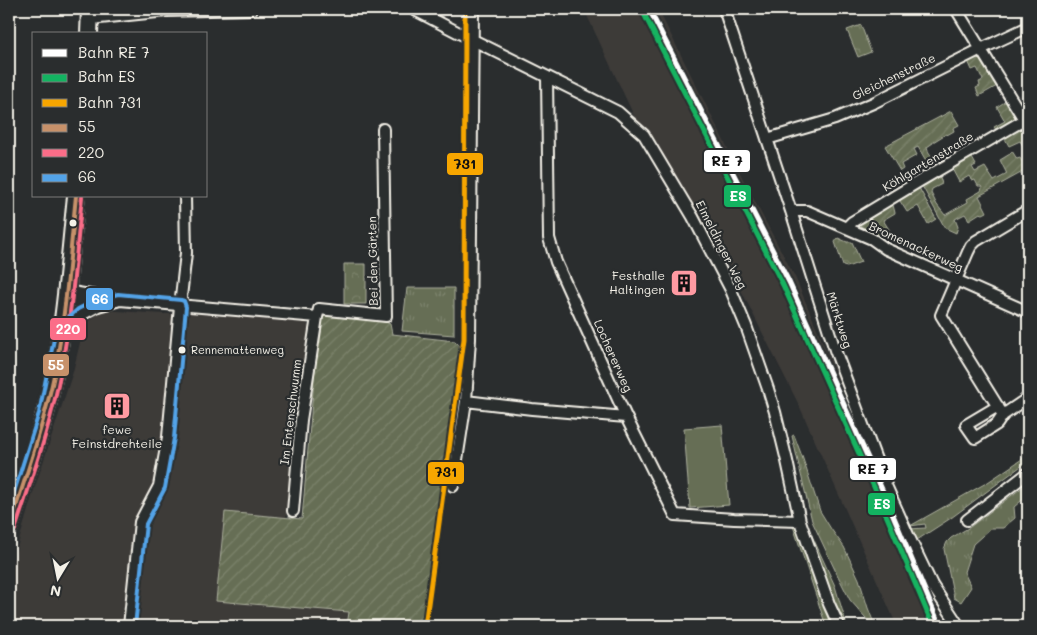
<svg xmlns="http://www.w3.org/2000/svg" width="1037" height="635" font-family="Mali,sans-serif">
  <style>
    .built { fill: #3e3b39 }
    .grass { fill: url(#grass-tufts); stroke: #adb09e }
    .park { fill: url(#park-crowns); stroke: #adb09e }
    .garden { fill: url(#garden-furrows); stroke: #adb09e }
    .pitch { fill: #666e54; stroke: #adb09e }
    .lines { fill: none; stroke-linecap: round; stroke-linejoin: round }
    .minor-casing { stroke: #f4f1e8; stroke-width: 14 }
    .primary-casing { stroke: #f4f1e8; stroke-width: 20 }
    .minor { stroke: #2a2d2e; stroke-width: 10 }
    .primary { stroke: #2a2d2e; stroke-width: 16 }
    .bus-1-casing { stroke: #2a2d2e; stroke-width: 8 }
    .bus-2-casing { stroke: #2a2d2e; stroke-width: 8 }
    .bus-3-casing { stroke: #2a2d2e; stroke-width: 8 }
    .bus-1 { stroke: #c7916a; stroke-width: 4 }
    .bus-2 { stroke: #fb6d88; stroke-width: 4 }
    .bus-3 { stroke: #53a3e8; stroke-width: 4 }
    .rail-1-casing { stroke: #2a2d2e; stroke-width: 9 }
    .rail-2-casing { stroke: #2a2d2e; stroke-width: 9 }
    .rail-3-casing { stroke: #2a2d2e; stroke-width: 9 }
    .rail-1 { stroke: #fff; stroke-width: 5 }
    .rail-2 { stroke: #13b361; stroke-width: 5 }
    .rail-3 { stroke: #f7a600; stroke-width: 5 }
    .bus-dot { fill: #f4f1e8; stroke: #2a2d2e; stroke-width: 2 }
    .labels { text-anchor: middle; stroke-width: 4.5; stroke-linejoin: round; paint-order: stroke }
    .bus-label { font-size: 11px; fill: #f4f1e8; stroke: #2a2d2e; text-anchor: start }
    .street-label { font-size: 12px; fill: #f4f1e8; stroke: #2a2d2e }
    .poi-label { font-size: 12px; fill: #f4f1e8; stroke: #2a2d2e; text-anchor: end }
    .line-badge { stroke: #2a2d2e; stroke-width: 2 }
    .badge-label { font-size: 14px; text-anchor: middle; font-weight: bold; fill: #fff }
    .pale-badge-label { font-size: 14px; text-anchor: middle; font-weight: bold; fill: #111 }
  </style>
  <defs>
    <pattern id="grass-tufts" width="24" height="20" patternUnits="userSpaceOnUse" patternTransform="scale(1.25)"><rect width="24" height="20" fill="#666e54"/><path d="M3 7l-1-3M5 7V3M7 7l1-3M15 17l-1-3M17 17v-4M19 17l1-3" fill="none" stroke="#7c836d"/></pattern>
    <pattern id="park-crowns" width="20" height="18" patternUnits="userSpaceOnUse" patternTransform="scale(1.25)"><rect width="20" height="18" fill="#666e54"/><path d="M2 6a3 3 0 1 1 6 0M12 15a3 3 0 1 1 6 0" fill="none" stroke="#7c836d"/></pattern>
    <pattern id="garden-furrows" width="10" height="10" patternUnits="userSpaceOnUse" patternTransform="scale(1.25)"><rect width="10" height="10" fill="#666e54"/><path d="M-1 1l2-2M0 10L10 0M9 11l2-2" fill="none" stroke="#7c836d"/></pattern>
  </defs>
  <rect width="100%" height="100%" fill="#2a2d2e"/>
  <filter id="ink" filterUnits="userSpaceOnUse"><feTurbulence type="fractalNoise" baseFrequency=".02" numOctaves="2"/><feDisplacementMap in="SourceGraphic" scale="10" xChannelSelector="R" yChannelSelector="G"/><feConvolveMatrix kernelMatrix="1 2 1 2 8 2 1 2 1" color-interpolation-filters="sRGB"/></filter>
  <g filter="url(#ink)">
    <path class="built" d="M 584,9 L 658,9 L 746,185 L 795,277 L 906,538 L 946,626 L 897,626 L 799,405 L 755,318 L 730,268 L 649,130 L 635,118 Z
      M 102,310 L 163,314 L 195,313 L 303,320 L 309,326 L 302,367 L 286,518 L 225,512 L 216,601 L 349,612 L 347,626 L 9,626 L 9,575 L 33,493 L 73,372 L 83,330 L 86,324 Z"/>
    <path class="grass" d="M 407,288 L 454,288 L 454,335 L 402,331 Z
      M 794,435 L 803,459 L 820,511 L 831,529 L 844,547 L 859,579 L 868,608 L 875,626 L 873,626 L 850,600 L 836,572 L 812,521 L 792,436 Z
      M 1028,455 L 1028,461 L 951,518 L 917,540 L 908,529 L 926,528 L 925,524 L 910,526 L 988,482 Z
      M 1028,483 L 1028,495 L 1014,507 L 1015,518 L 1003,528 L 991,528 L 973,544 L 964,572 L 971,587 L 961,602 L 954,598 L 944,549 L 947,542 L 951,538 L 970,527 Z
      M 793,526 L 807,526 L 808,527 L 835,586 L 847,626 L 826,626 Z"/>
    <path class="park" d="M 861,25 L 871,52 L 858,57 L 847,30 Z
      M 838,238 L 847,242 L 852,242 L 861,262 L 847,267 L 843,266 L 835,242 Z
      M 344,264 L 366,264 L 366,304 L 344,304 Z"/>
    <path class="garden" d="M 976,58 L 979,58 L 981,60 L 997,86 L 979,96 L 976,88 L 980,86 L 979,82 L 983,80 L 977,68 L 972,70 L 968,61 Z
      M 1006,101 L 1016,116 L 1015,120 L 997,131 L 994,127 L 1005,121 L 997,107 Z
      M 951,111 L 959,125 L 953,128 L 954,131 L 947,135 L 946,134 L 933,142 L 933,143 L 927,147 L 928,150 L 928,151 L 934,160 L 928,164 L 918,147 L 914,149 L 917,155 L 901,164 L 903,169 L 900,171 L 885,146 Z
      M 1019,129 L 1025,131 L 1028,136 L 1028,147 L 1027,144 L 1023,146 L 1020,141 L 1009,146 L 1004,137 Z
      M 1012,151 L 1017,159 L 1020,158 L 1023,163 L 1028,160 L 1028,169 L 979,196 L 987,212 L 983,214 L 980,213 L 969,220 L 965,214 L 955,219 L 958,227 L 956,233 L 945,228 L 921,184 L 939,174 L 942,184 L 932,189 L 931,193 L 937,205 L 945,215 L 968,202 L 967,199 L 981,191 L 982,188 L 981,186 L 978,186 L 975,180 L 972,181 L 969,176 L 959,182 L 951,167 L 971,156 L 976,165 L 972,167 L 975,172 L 985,167 L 994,181 L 1007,174 L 1000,160 L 1010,154 Z
      M 918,186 L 936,219 L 928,224 L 918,206 L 907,212 L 900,201 L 902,198 Z
      M 890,204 L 893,205 L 895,213 L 883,220 L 892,234 L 893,234 L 897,241 L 895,242 L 860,226 L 860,221 Z
      M 323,315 L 386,322 L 390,324 L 392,334 L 455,341 L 459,345 L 451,428 L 423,626 L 347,626 L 349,612 L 216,601 L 225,512 L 302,519 L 317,344 Z"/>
    <path class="pitch" d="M 722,425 L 729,505 L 690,508 L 684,428 Z"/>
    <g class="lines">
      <g class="minor-casing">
        <path id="minor" d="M 413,9 L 465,36 L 618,112 L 644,135 L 693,217 L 731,290 L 746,326 L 768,389 L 775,412 L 787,461 L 800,521 L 829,604 L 839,626
          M 724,9 L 791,211 L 835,350 L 884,481 L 909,537 L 932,585 L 959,626
          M 956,9 L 1028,126
          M 90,19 L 167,11 L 252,9
          M 547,77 L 549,238 L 556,262 L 626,417 L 675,515 L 734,519 L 800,521
          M 767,139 L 835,119 L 873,103 L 981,49 L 1028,27
          M 1028,210 L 976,241 L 971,246 L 968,252 L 941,315 L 1003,415 L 1028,398
          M 791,211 L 807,211 L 872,239 L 886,249 L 1028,312
          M 846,228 L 852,222 L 918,182 L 1024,120
          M 66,291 L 120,300 L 317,317
          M 66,291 C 78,305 80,304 98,306
          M 61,333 L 81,315 L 98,306 L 117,301
          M 466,401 L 532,409 L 626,417
          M 998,406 L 966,425 L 975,438 L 997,424 L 1003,415
          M 453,486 L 466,401 L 470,339 L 473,9
          M 293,511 L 301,420 L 317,317 L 319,309 L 386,316 L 383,129
          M 967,520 L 1028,473
          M 129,626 L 140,522 L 159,486 L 168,437 L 180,306 L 186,253 L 185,196"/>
      </g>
      <g class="primary-casing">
        <path id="primary" d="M 89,34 L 90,9
          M 9,528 C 23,484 40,439 50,393 C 65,329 69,262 76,196"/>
      </g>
      <use href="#minor" class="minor"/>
      <use href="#primary" class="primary"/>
      <g class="bus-1-casing">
        <path id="bus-1" d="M 9,528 C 26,476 44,424 55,371 C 66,313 70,254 76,196"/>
      </g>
      <g class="bus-2-casing">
        <path id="bus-2" d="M 15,530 C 32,477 51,425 61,370 C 72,313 76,254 82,197"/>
      </g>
      <g class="bus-3-casing">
        <path id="bus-3" d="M 9,508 L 39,413 L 56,329 L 78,309 L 96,300 L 118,294 L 181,300 L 184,301 L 186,307 L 174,438 L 165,488 L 146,524 L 135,626"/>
      </g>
      <use href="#bus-1" class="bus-1"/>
      <use href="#bus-2" class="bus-2"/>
      <use href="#bus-3" class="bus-3"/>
      <g class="rail-1-casing">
        <path id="rail-1" d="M 649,9 L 789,282 L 885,496 L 940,626"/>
      </g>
      <g class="rail-2-casing">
        <path id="rail-2" d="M 643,12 L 783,285 L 879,498 L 933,626"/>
      </g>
      <g class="rail-3-casing">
        <path id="rail-3" d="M 425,626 L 464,339 L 465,9"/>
      </g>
      <use href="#rail-1" class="rail-1"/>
      <use href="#rail-2" class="rail-2"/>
      <use href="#rail-3" class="rail-3"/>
    </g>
  </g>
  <defs>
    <g id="building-square" transform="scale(1.4375)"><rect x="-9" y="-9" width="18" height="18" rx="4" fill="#ff9aa2" stroke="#2a2d2e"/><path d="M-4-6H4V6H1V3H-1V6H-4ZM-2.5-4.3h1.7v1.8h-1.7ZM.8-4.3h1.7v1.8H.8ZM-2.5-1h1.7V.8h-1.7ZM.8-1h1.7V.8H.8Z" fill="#111"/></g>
  </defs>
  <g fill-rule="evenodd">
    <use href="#building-square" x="684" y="283"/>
    <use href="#building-square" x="117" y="406"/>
  </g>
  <g class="bus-dot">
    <circle cx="73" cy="223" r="4.5"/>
    <circle cx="182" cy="350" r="4.5"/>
  </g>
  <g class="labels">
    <g class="bus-label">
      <text x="191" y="354">Rennemattenweg</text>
    </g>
    <g class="street-label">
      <text transform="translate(894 77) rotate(-26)" y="4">Gleichenstraße</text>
      <text transform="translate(928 162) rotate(-31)" y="4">Köhlgartenstraße</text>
      <text transform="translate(721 245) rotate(63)" y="4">Eimeldinger Weg</text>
      <text transform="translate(916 247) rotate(25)" y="4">Bromenackerweg</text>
      <text transform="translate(373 261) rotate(-91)" y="4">Bei den Gärten</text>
      <text transform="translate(839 320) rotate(72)" y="4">Märktweg</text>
      <text transform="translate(613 356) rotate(66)" y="4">Lochererweg</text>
      <text transform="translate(291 412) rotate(-83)" y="4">Im Entenschwumm</text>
    </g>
    <g class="poi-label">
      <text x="665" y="280">Festhalle<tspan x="665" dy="14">Haltingen</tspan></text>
      <text x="117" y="434" text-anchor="middle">fewe<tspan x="117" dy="14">Feinstdrehteile</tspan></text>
    </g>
  </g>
  <g class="line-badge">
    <rect x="703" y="149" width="48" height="24" rx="5" fill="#fff"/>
    <rect x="446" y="152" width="38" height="24" rx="5" fill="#f7a600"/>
    <rect x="723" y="184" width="29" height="24" rx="5" fill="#13b361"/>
    <rect x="85" y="287" width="29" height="24" rx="5" fill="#53a3e8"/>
    <rect x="49" y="317" width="38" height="24" rx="5" fill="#fb6d88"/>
    <rect x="42" y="353" width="28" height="24" rx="5" fill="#c7916a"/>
    <rect x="849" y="457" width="48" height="24" rx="5" fill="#fff"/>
    <rect x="427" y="461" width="38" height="24" rx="5" fill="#f7a600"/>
    <rect x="867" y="492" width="29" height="24" rx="5" fill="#13b361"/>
  </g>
  <g class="badge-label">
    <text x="738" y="201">ES</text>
    <text x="100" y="304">66</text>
    <text x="68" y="334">220</text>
    <text x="56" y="370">55</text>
    <text x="882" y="509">ES</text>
  </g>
  <g class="pale-badge-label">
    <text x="727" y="166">RE 7</text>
    <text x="465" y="169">731</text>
    <text x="873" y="474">RE 7</text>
    <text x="446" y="477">731</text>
  </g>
  <rect width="1037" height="635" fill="none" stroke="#2a2d2e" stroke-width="30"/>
  <rect x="15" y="15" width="1007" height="605" fill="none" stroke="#f4f1e8" stroke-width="2" filter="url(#ink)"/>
  <rect x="32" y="32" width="175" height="165" fill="#2a2d2e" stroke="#7b7b78"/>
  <rect x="42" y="49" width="25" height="8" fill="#ffffff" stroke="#7b7b78"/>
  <text x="78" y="58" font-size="15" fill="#f4f1e8">Bahn RE 7</text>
  <rect x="42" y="74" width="25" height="8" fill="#13b361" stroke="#7b7b78"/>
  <text x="78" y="82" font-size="15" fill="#f4f1e8">Bahn ES</text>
  <rect x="42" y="99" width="25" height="8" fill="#f7a600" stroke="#7b7b78"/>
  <text x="78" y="108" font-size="15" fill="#f4f1e8">Bahn 731</text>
  <rect x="42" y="124" width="25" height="8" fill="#c7916a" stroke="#7b7b78"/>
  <text x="78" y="132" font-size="15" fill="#f4f1e8">55</text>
  <rect x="42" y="149" width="25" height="8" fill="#fb6d88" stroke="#7b7b78"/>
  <text x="78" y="158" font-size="15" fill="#f4f1e8">220</text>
  <rect x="42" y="174" width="25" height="8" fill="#53a3e8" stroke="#7b7b78"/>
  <text x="78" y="182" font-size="15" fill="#f4f1e8">66</text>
  <g transform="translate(58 578) rotate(190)" stroke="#2a2d2e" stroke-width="4" paint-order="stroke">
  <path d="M0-4L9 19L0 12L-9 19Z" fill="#f4f1e8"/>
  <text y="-8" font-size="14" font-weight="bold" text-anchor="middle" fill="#f4f1e8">N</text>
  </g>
</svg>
